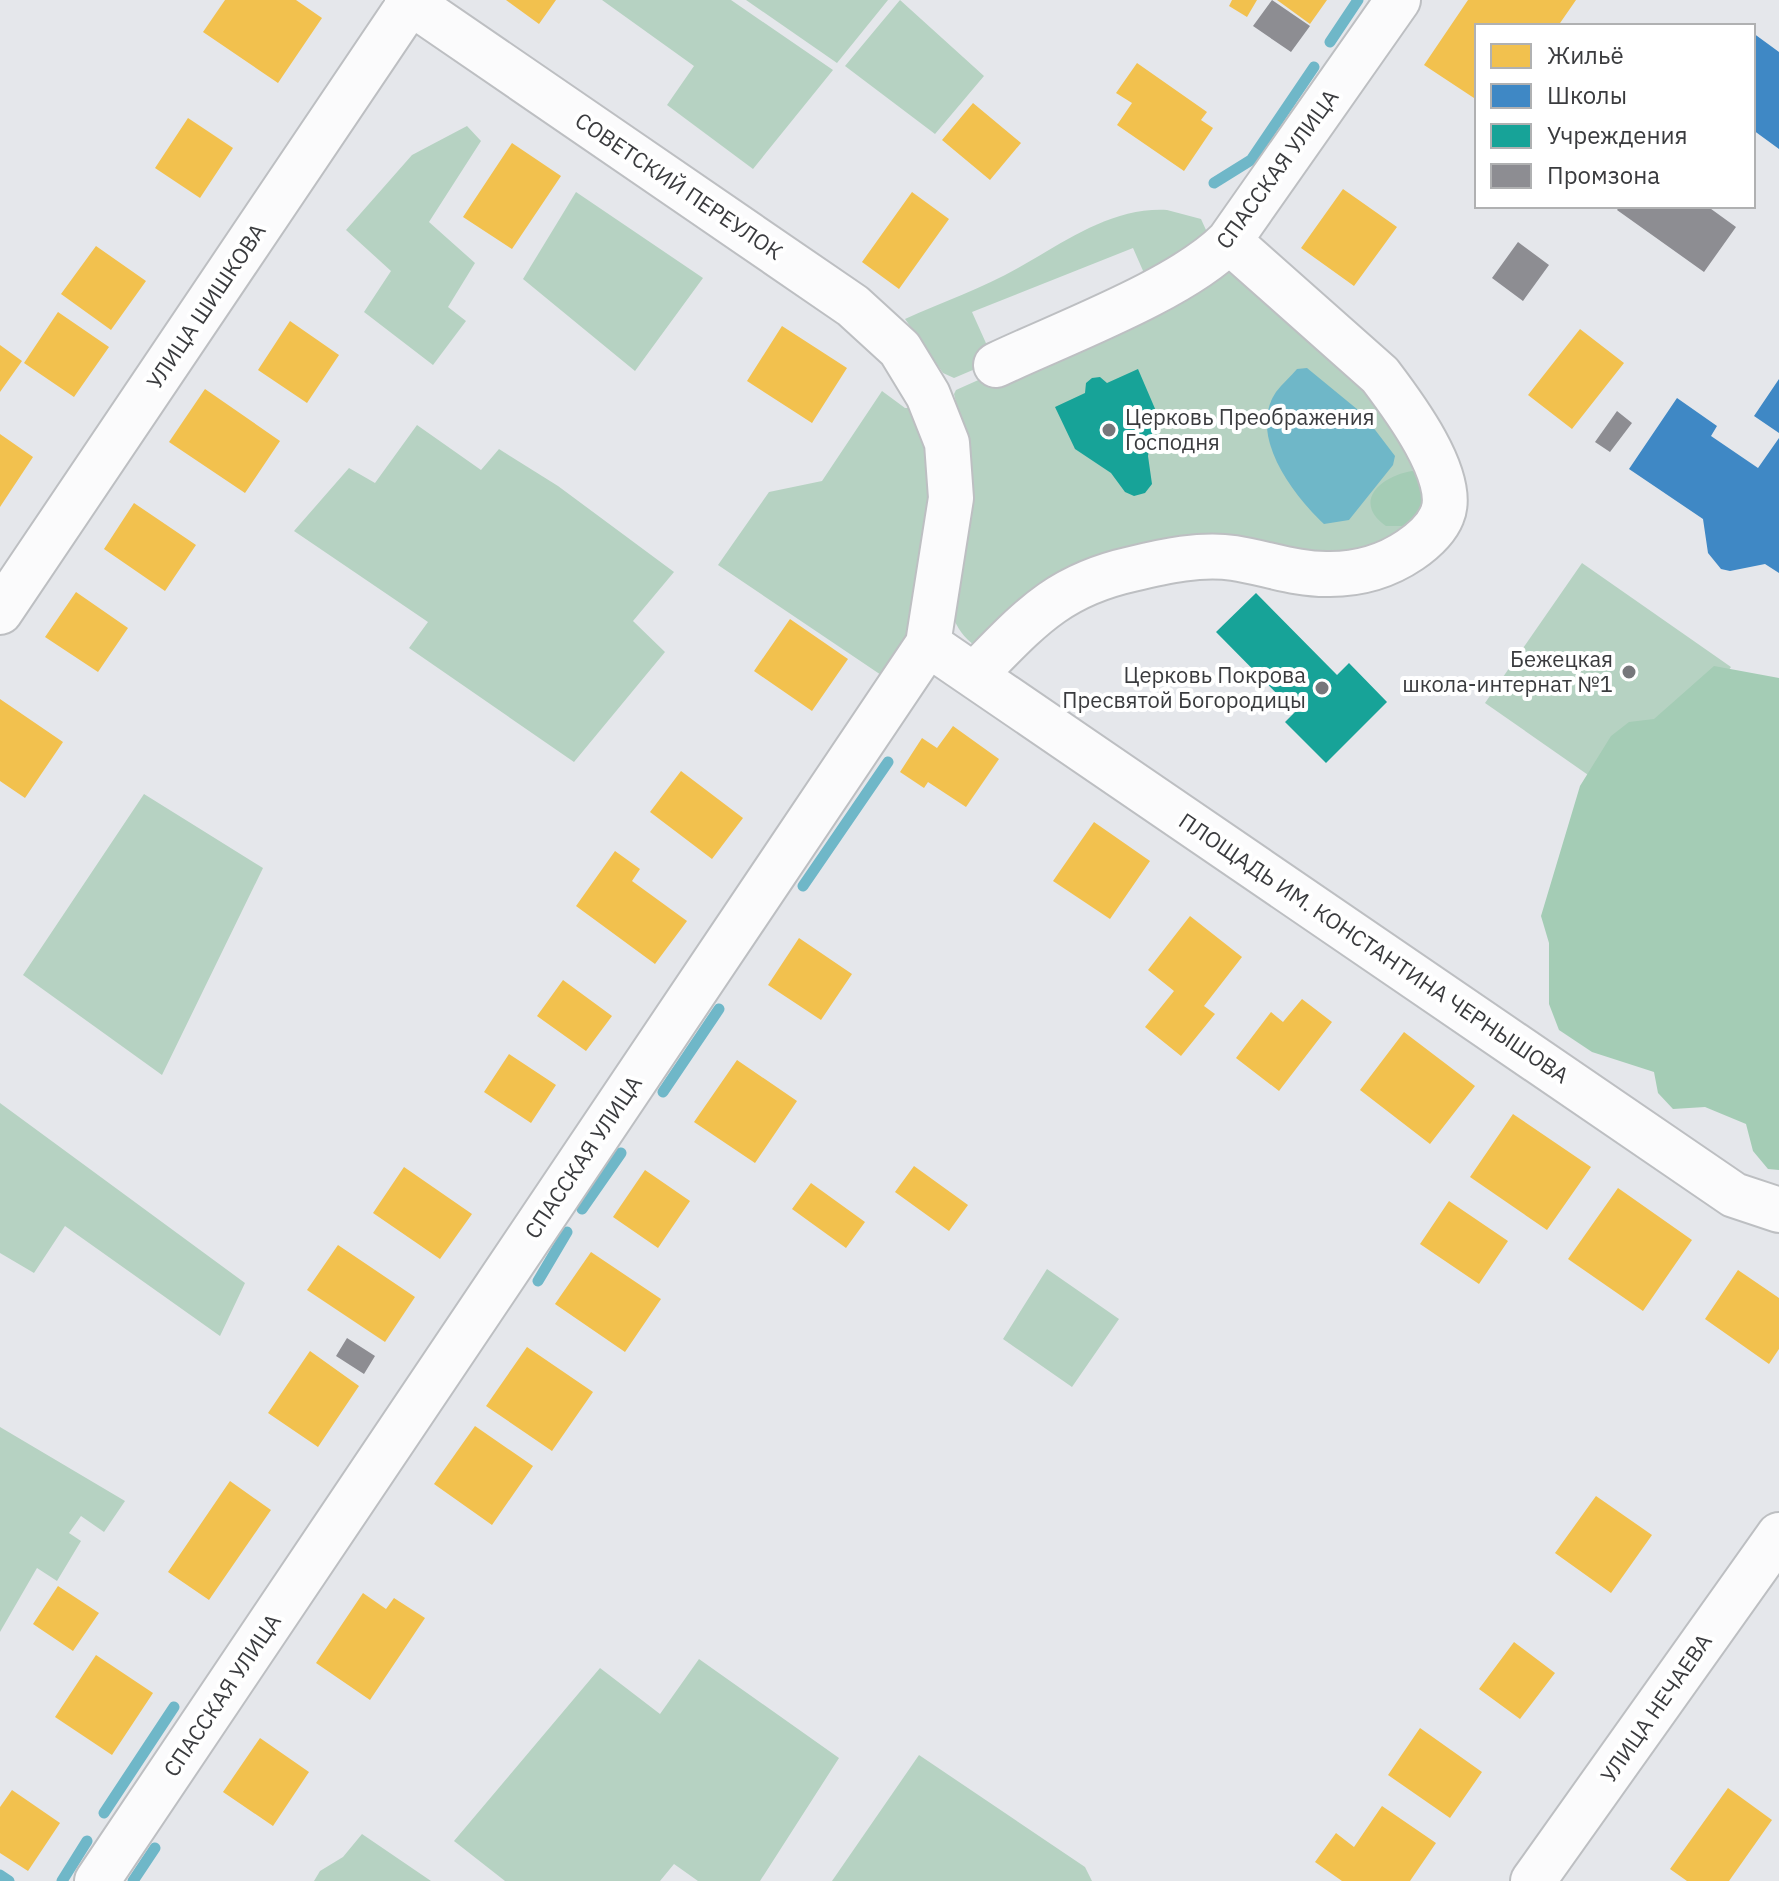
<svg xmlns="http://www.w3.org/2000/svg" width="1779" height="1881" font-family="'IBM Plex Sans',sans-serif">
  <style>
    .green { fill: #b6d2c2 }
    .forest { fill: #a4ccb5 }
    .water { fill: #6fb7c8 }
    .homes { fill: #f2c14e }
    .schools { fill: #3f88c5 }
    .public { fill: #17a398 }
    .industry { fill: #8d8d92 }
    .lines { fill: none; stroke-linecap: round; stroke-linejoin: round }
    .stream { stroke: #6fb7c8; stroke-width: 11 }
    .minor-casing { stroke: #bdbfc2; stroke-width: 48 }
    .minor { stroke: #fbfbfc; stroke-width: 44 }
    .poi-dot { fill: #76777b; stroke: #fff; stroke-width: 3 }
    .labels { text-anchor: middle; stroke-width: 8; stroke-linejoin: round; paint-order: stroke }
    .street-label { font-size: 22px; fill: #3a3b3e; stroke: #fff }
    .poi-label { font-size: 22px; fill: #3a3b3e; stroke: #fff; text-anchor: end }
  </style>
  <rect width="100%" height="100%" fill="#e5e7eb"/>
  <path class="green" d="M 602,0 L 731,0 L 833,70 L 753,169 L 667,105 L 694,66 Z
    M 746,0 L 888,0 L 837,63 Z
    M 900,0 L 984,76 L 935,134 L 845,66 Z
    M 467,126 L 481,141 L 429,222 L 475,263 L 448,307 L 466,321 L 433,365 L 364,312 L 391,271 L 346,230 L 412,155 Z
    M 576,192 L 703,278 L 635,371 L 523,279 Z
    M 1167,210 L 1201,219 L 1206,230 L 1205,240 L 1144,273 L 1133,248 L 972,312 L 994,361 L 954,378 L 943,373 L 905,319 C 942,302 983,288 1018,268 C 1065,242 1111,207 1167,210 Z
    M 1229,268 L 1360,372 L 1410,459 L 1425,518 L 1362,560 L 1249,544 L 976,646 C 963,638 958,628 951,614 L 965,440 L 954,394 L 956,390 Z
    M 882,391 L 905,408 L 915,408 L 930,458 L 932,494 L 917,611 L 890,681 L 718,565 L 769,492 L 822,481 Z
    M 417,425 L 481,470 L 499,449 L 558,486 L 674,572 L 633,621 L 665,652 L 574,762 L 409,648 L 428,622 L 294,531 L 349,468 L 375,483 Z
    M 1582,563 L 1731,667 L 1634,807 L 1485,703 Z
    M 144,794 L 263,868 L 162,1075 L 23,975 Z
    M 0,1103 L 245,1283 L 220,1336 L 65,1226 L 34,1273 L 0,1253 Z
    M 1047,1269 L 1119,1319 L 1072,1387 L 1003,1339 Z
    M 0,1427 L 125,1501 L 104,1532 L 81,1516 L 69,1533 L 81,1541 L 57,1581 L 37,1568 L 0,1632 Z
    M 699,1659 L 839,1758 L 760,1881 L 698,1881 L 674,1864 L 660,1881 L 505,1881 L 454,1841 L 600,1668 L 660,1714 Z
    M 919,1755 L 1085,1867 L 1092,1881 L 832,1881 Z
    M 362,1834 L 431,1881 L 314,1881 L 320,1871 L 343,1857 Z"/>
  <path class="forest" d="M 1412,471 L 1422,473 L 1429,481 L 1419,518 L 1402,526 L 1386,526 C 1351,501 1382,476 1412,471 Z
    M 1714,666 L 1779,678 L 1779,1170 L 1768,1169 L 1753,1151 L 1746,1124 L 1705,1107 L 1673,1109 L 1658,1093 L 1654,1072 L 1592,1052 L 1559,1030 L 1549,1004 L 1549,943 L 1541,916 L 1580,786 L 1611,736 L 1629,722 L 1654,719 Z"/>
  <path class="water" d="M 1307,368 L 1363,414 L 1395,456 L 1393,465 L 1349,520 L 1324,524 C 1293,495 1247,435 1276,392 C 1282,384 1291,376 1297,369 Z"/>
  <path class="homes" d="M 225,0 L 296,0 L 322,18 L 278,83 L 203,32 Z
    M 506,0 L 556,0 L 539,24 Z
    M 1232,0 L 1257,0 L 1247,17 L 1229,6 Z
    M 1277,0 L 1327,0 L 1310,24 Z
    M 1468,0 L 1576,0 L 1558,26 L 1477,26 L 1477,100 L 1424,65 Z
    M 1137,63 L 1207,112 L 1201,120 L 1213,128 L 1184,171 L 1117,125 L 1132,103 L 1116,93 Z
    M 973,103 L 1021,143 L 990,180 L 942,140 Z
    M 188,118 L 233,148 L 200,198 L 155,168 Z
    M 512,143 L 561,176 L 512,249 L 463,217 Z
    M 1343,189 L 1397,227 L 1354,286 L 1301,248 Z
    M 912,192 L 949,219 L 899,289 L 862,262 Z
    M 96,246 L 146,281 L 111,330 L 61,294 Z
    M 58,312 L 109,347 L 74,397 L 24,363 Z
    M 290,321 L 339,355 L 307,403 L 258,370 Z
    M 782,326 L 847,368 L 812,423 L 747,381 Z
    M 1580,329 L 1624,363 L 1572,429 L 1528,395 Z
    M 0,345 L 22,361 L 0,392 Z
    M 205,389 L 280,441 L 245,493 L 169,442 Z
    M 0,434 L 33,457 L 0,507 Z
    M 134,503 L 196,545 L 165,591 L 104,549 Z
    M 76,592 L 128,628 L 98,672 L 45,637 Z
    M 790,619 L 848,659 L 812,711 L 754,671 Z
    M 0,699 L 63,742 L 25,798 L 0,781 Z
    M 953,726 L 999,759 L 966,807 L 928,782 L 924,788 L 900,772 L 922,738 L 937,748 Z
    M 681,771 L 743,818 L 712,859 L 650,812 Z
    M 1094,822 L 1150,861 L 1110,919 L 1053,881 Z
    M 615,851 L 640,869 L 632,881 L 687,921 L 655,964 L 576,906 Z
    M 1190,916 L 1242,957 L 1204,1006 L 1215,1014 L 1181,1056 L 1145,1027 L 1174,991 L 1148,970 Z
    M 799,938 L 852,974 L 821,1020 L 768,985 Z
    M 563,980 L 612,1016 L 586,1051 L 537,1016 Z
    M 1302,999 L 1332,1022 L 1279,1091 L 1236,1058 L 1271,1012 L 1283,1022 Z
    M 1404,1032 L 1475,1086 L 1430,1144 L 1360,1090 Z
    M 509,1054 L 556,1085 L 531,1123 L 484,1092 Z
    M 737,1060 L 797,1101 L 755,1163 L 694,1122 Z
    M 1513,1114 L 1591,1167 L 1547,1230 L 1470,1177 Z
    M 914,1166 L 968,1205 L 949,1231 L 895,1192 Z
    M 404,1167 L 472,1214 L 440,1259 L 373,1213 Z
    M 645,1170 L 690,1201 L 658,1248 L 613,1217 Z
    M 811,1183 L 865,1222 L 846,1248 L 792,1209 Z
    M 1618,1188 L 1692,1240 L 1643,1311 L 1568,1259 Z
    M 1449,1201 L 1508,1241 L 1479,1284 L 1420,1244 Z
    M 338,1245 L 415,1297 L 385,1342 L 307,1290 Z
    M 591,1252 L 661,1299 L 625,1352 L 555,1304 Z
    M 1738,1270 L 1779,1298 L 1779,1349 L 1769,1364 L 1705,1319 Z
    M 527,1347 L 593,1392 L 552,1451 L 486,1406 Z
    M 310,1351 L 359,1386 L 318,1447 L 268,1413 Z
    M 475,1426 L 533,1466 L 492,1525 L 434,1484 Z
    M 230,1481 L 271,1510 L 209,1600 L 168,1572 Z
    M 1596,1496 L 1652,1535 L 1611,1593 L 1555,1553 Z
    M 58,1586 L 99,1613 L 73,1651 L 33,1624 Z
    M 363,1593 L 386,1609 L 394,1598 L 425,1618 L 370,1700 L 316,1663 Z
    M 1514,1642 L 1555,1673 L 1520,1719 L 1479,1689 Z
    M 96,1655 L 153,1693 L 112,1755 L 55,1717 Z
    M 1420,1728 L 1482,1772 L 1450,1818 L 1388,1775 Z
    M 260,1738 L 309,1772 L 273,1826 L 223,1792 Z
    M 1728,1788 L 1772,1820 L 1729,1881 L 1687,1881 L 1670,1869 Z
    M 12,1790 L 60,1823 L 28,1871 L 0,1853 L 0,1807 Z
    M 1382,1806 L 1436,1843 L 1410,1881 L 1342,1881 L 1315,1862 L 1336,1833 L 1354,1847 Z"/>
  <path class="schools" d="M 1753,33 L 1779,52 L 1779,149 L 1753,130 Z
    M 1779,379 L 1779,433 L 1754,416 Z
    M 1677,398 L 1717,426 L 1711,436 L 1758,468 L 1779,438 L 1779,573 L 1765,564 L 1730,571 L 1721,569 L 1708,553 L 1703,519 L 1629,469 Z"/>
  <path class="public" d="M 1138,369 L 1156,411 L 1148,456 L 1152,484 L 1145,493 L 1134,496 L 1125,492 L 1111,473 L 1075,449 L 1055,407 L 1085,393 L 1086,383 L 1092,378 L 1100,377 L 1107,383 Z
    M 1256,593 L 1337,675 L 1349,663 L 1387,702 L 1326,763 L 1285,722 L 1295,712 L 1216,632 Z"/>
  <path class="industry" d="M 1272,0 L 1310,26 L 1291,52 L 1253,26 Z
    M 1620,206 L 1707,206 L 1736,227 L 1704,272 L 1617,210 Z
    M 1518,242 L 1549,265 L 1523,301 L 1492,278 Z
    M 1617,411 L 1632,423 L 1610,452 L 1595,442 Z
    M 347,1338 L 375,1356 L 364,1374 L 336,1356 Z"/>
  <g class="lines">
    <path class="stream" d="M 1330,42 L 1358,0
      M 1214,183 L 1251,160 L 1314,67
      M 803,886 L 888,762
      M 663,1092 L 719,1009
      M 582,1209 L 621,1153
      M 538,1281 L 567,1232
      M 104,1813 L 174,1707
      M 0,1875 L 9,1881
      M 62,1881 L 87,1841
      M 133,1881 L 155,1848"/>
    <g class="minor-casing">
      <path id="minor" d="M 996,365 C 1061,334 1181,290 1229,241 L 1398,0
        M 0,612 L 412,0
        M 928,644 L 1734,1195 L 1779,1210
        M 974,675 C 1027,622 1055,586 1132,569 C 1165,561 1201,553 1234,558 C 1266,563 1297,575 1330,574 C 1360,574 1385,567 1410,550 C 1423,541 1436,530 1442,515 C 1458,478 1402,404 1380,375 L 1229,241
        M 97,1881 L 928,644 L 951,498 L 947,443 L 928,395 L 900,349 L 853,306 L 407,0
        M 1533,1881 L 1779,1535"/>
    </g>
    <use href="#minor" class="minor"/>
  </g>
  <g class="poi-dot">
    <circle cx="1109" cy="430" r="8"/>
    <circle cx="1629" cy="672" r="8"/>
    <circle cx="1322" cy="688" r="8"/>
  </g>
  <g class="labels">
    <g class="street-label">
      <text transform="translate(1277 169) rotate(-54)" y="8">СПАССКАЯ УЛИЦА</text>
      <text transform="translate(679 186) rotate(34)" y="8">СОВЕТСКИЙ ПЕРЕУЛОК</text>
      <text transform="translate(206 306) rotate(-56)" y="8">УЛИЦА ШИШКОВА</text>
      <text transform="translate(1374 948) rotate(34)" y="8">ПЛОЩАДЬ ИМ. КОНСТАНТИНА ЧЕРНЫШОВА</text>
      <text transform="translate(583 1157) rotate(-56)" y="8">СПАССКАЯ УЛИЦА</text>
      <text transform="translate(222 1695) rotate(-56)" y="8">СПАССКАЯ УЛИЦА</text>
      <text transform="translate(1656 1708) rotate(-55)" y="8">УЛИЦА НЕЧАЕВА</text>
    </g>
    <g class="poi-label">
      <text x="1125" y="425" text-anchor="start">Церковь Преображения<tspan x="1125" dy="25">Господня</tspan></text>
      <text x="1613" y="667">Бежецкая<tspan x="1613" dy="25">школа-интернат №1</tspan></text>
      <text x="1306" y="683">Церковь Покрова<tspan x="1306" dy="25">Пресвятой Богородицы</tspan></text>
    </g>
  </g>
  <rect x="1475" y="24" width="280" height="184" fill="#ffffff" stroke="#b0b1b2" stroke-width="2"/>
  <rect x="1491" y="44" width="40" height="24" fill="#f2c14e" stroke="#b0b1b2" stroke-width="2"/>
  <text x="1547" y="64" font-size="24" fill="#3a3b3e">Жильё</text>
  <rect x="1491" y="84" width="40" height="24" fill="#3f88c5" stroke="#b0b1b2" stroke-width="2"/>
  <text x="1547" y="104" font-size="24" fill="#3a3b3e">Школы</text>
  <rect x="1491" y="124" width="40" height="24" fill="#17a398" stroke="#b0b1b2" stroke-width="2"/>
  <text x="1547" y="144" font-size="24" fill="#3a3b3e">Учреждения</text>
  <rect x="1491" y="164" width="40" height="24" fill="#8d8d92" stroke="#b0b1b2" stroke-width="2"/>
  <text x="1547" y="184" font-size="24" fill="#3a3b3e">Промзона</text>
</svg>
